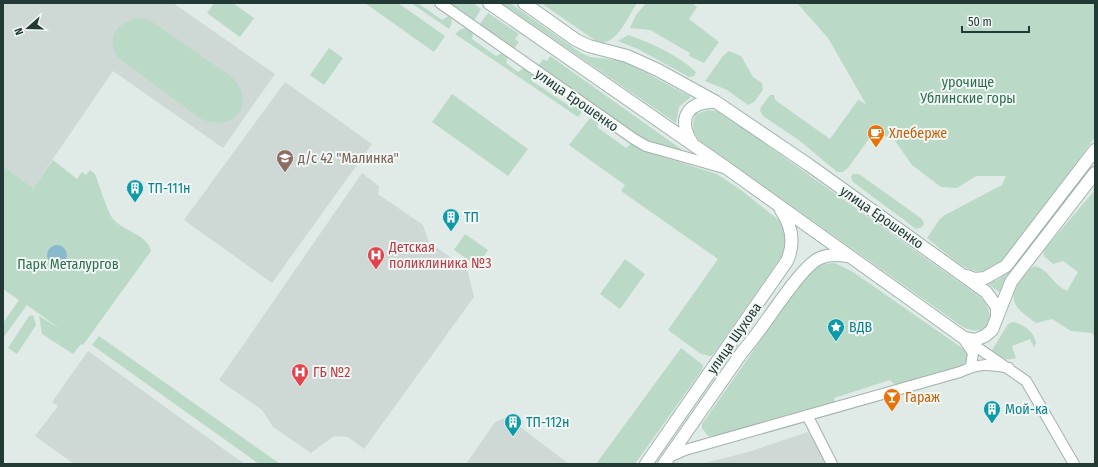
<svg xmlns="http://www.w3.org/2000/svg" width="1098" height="467" font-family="'Fira Sans Condensed',sans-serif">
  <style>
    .built { fill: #ced9d6 }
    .green { fill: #badac7 }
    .water { fill: #8bb9cc }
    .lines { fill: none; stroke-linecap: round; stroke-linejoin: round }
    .minor-casing { stroke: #a3b1ae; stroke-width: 12 }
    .secondary-casing { stroke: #a0b5b0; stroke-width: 14 }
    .minor { stroke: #fff; stroke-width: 10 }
    .secondary { stroke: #fff; stroke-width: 12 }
    .labels { text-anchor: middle; stroke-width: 4; stroke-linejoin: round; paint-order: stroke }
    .park-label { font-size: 14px; fill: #2f6d4f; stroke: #f0f7f4 }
    .street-label { font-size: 14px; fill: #223936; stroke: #f0f7f4 }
    .food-label { font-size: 14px; fill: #c56008; stroke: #f0f7f4; text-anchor: start }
    .education-label { font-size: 14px; fill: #785e54; stroke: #f0f7f4; text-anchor: start }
    .culture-label { font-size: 14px; fill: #0d838f; stroke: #f0f7f4; text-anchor: start }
    .health-label { font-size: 14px; fill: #be3a42; stroke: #f0f7f4; text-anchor: start }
  </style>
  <rect width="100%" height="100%" fill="#e0eae7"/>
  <path class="built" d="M 3,3 L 173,3 L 275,74 L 223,148 L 113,71 L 33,188 L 3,166 Z
    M 285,82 L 372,144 L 272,283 L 184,220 Z
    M 362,173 L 379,186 L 378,194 L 423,225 L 429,242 L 467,269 L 474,297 L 364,449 L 348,437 L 334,436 L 311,453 L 273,427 L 262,410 L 219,380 Z
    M 88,351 L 222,448 L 245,464 L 74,464 L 35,436 L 58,406 L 52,402 Z
    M 507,417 L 569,464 L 466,464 L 495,422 Z
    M 808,432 L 830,464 L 702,464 L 748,452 Z"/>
  <path class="green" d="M 214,3 L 233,3 L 254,18 L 240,37 L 207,13 Z
    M 365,3 L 398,3 L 445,36 L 434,52 Z
    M 411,3 L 418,3 L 442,20 L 450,15 C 453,21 452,24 449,29 Z
    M 449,3 L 473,3 L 481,9 L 474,21 Z
    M 501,3 L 510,3 L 581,53 L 590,57 L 624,61 L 691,97 L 679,107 L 676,123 Z
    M 541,3 L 637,3 C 628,16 618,44 599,43 Z
    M 646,3 L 692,3 L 697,7 L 689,19 L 719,42 L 704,63 L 689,56 L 690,53 L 650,30 L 630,28 L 636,15 Z
    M 797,3 L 1095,3 L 1095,137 L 1015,248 C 977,291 963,266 927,238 L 940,219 L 945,215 L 1002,185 L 1006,176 L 976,176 L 957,188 L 941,187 L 912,165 L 893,138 L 873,133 L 848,168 L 843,172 L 837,172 L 800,141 L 763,116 L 760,111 L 761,107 L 770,95 L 774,95 L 775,100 L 830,139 L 858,100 L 866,104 L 828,38 Z
    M 488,13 L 519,34 L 515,39 L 519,42 L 513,50 L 479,25 Z
    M 136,18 L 145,19 L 154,23 L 233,78 C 257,105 234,133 201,119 L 117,57 C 107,36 115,25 136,18 Z
    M 468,28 L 473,33 L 472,39 L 496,56 L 502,53 L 508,56 L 506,63 L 518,72 L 524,68 L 533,75 L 532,81 L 571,107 L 577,105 L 581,108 L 581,113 L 578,117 L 455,34 L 461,29 Z
    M 628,35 C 652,43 678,55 696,72 L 694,76 L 689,77 L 638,49 L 618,41 Z
    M 329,48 L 343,58 L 324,85 L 310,75 Z
    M 729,51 L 741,56 L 753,77 L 762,83 L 763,90 L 754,102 L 748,105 L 727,90 L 705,81 L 723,56 Z
    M 550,56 L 691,156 L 642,139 L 538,66 L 543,59 L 547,61 Z
    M 452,94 L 528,149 L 508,176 L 432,122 Z
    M 708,110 L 717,111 L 743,128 L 980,297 C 997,313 991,337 968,329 C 964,328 960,325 957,323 L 700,141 C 692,133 691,124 696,114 Z
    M 590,118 L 599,120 L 597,127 L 626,148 L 632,143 L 654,154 L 717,174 L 741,190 L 781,222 L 786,238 L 783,254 L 715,352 L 711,356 L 701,354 L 668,330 L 718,259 L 621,191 L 625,185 L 569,145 Z
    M 53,160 L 77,179 L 82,172 L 86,175 L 90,170 L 95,174 C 99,184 108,214 114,220 C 125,232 148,235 151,251 L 83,345 L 81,344 L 73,354 L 42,334 L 39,316 L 60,329 L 27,305 L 3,338 L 3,323 L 19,300 L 3,289 L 3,166 L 33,188 Z
    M 853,174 L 859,174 L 922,219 L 924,224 L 922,227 L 916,229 L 853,182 L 851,177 Z
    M 1095,190 L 1095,337 L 1092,333 L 1071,331 L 1052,319 L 1036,323 C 1018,310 1004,301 1022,279 C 1026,275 1029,268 1035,266 C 1051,271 1051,283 1067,291 L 1078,272 L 1063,261 L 1053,264 L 1044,256 L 1043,251 Z
    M 1065,198 L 1069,200 L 999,292 L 987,283 L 997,280 L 1008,272 Z
    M 465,234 L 488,250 L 477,266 L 454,250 Z
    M 625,259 L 645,274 L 620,309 L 600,294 Z
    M 835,263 L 853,272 L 965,350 C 969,356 967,361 963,366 L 896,386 L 890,380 L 834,398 L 835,403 L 716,436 L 708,436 L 702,428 L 702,424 L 798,287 C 809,272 815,264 835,263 Z
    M 33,315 L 36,325 L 17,354 L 8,348 L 29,316 Z
    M 1013,322 C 1024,324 1034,332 1036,343 L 1034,348 L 1030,339 L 1012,346 L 1016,358 C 1006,361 998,359 992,350 L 1008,324 Z
    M 99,336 L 280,464 L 259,464 L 92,345 Z
    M 681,348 L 703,365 L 702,370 L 635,464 L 596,464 Z"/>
  <path class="water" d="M47 255a10 10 0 1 1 20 0a10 10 0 1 1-20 0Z"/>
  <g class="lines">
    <g class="minor-casing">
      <path id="minor" d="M 440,3 L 634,139 L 646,146 L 724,168
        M 965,339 L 1026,381 L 1074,464
        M 965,341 L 973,353 L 971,366
        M 807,415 L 832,464
        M 669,457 L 685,450 L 960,372 C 980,363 988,364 1009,368"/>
    </g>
    <g class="secondary-casing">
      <path id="secondary" d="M 489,3 L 728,169 L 964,338 L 975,340 L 985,336 L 992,330 L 1011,282 L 1095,173
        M 524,3 L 576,40 L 589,46 L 627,56 L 658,70 L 716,102 L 809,165 L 986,292 L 997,307 L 997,317
        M 692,143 C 677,119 687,101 716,102
        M 967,276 L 974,279 L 985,278 L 1006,266 L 1095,150
        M 646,464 L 787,261 C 795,243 792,226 781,210
        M 664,464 L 743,351 C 762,331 800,266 820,258 C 829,254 838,255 847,256"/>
    </g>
    <use href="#minor" class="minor"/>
    <use href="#secondary" class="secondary"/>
  </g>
  <defs>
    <g id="cafe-pin" transform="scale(0.9)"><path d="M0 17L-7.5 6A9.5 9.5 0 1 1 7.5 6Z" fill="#e8710a" stroke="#f0f7f4"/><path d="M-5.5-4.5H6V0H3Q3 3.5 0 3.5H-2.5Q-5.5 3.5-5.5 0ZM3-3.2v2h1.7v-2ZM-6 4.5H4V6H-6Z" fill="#fff"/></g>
    <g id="school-pin" transform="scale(0.9)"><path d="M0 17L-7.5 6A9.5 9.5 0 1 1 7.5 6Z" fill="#8d6e63" stroke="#f0f7f4"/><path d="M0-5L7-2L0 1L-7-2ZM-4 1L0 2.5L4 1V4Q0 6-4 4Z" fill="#fff"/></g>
    <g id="building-pin" transform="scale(0.9)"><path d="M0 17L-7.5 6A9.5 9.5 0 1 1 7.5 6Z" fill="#0f9aa8" stroke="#f0f7f4"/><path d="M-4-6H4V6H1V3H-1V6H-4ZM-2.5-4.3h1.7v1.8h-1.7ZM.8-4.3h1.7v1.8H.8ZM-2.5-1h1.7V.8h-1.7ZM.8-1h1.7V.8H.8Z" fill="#fff"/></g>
    <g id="hospital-pin" transform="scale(0.9)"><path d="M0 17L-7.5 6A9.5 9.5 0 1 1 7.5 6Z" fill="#e0444e" stroke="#f0f7f4"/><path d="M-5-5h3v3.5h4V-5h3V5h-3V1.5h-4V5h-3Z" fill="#fff"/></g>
    <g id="sight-pin" transform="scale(0.9)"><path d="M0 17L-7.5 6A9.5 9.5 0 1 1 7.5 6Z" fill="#0f9aa8" stroke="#f0f7f4"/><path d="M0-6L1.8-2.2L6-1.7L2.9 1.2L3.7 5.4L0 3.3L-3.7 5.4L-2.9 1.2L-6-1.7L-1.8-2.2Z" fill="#fff"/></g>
    <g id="bar-pin" transform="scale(0.9)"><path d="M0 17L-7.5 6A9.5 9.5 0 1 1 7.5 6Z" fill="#e8710a" stroke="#f0f7f4"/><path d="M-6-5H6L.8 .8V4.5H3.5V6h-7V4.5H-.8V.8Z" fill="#fff"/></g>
  </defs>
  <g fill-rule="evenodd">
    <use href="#cafe-pin" x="876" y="133"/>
    <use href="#school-pin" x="285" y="158"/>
    <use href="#building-pin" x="135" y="188"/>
    <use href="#building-pin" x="451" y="217"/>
    <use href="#hospital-pin" x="376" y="255"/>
    <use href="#sight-pin" x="836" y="327"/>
    <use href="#hospital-pin" x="300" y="372"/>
    <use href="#bar-pin" x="892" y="397"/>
    <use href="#building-pin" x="992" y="409"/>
    <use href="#building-pin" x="513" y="422"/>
  </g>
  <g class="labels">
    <g class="park-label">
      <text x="968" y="87">урочище<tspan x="968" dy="16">Ублинские горы</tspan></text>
      <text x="68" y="269">Парк Металургов</text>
    </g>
    <g class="street-label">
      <text transform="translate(577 100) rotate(35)" y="5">улица Ерошенко</text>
      <text transform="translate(882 217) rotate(35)" y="5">улица Ерошенко</text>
      <text transform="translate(734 338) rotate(-55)" y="5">улица Шухова</text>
    </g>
    <g class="food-label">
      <text x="889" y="138">Хлеберже</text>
      <text x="905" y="402">Гараж</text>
    </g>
    <g class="education-label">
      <text x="298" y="163">д/с 42 "Малинка"</text>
    </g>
    <g class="culture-label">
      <text x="148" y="193">ТП-111н</text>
      <text x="464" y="222">ТП</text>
      <text x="849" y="332">ВДВ</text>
      <text x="1005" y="414">Мой-ка</text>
      <text x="526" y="427">ТП-112н</text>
    </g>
    <g class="health-label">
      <text x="389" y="252">Детская<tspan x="389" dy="16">поликлиника №3</tspan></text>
      <text x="313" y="377">ГБ №2</text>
    </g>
  </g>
  <rect width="1098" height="467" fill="none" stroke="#223936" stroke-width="8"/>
  <g transform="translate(28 28) rotate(250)" stroke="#f0f7f4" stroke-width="3" paint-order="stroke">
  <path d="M0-3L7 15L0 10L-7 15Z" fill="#223936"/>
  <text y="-6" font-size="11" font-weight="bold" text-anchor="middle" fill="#223936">N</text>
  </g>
  <path d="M962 26v6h67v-6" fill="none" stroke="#223936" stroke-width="2"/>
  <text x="968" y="26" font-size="12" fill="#223936" stroke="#f0f7f4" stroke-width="3" paint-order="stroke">50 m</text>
</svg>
